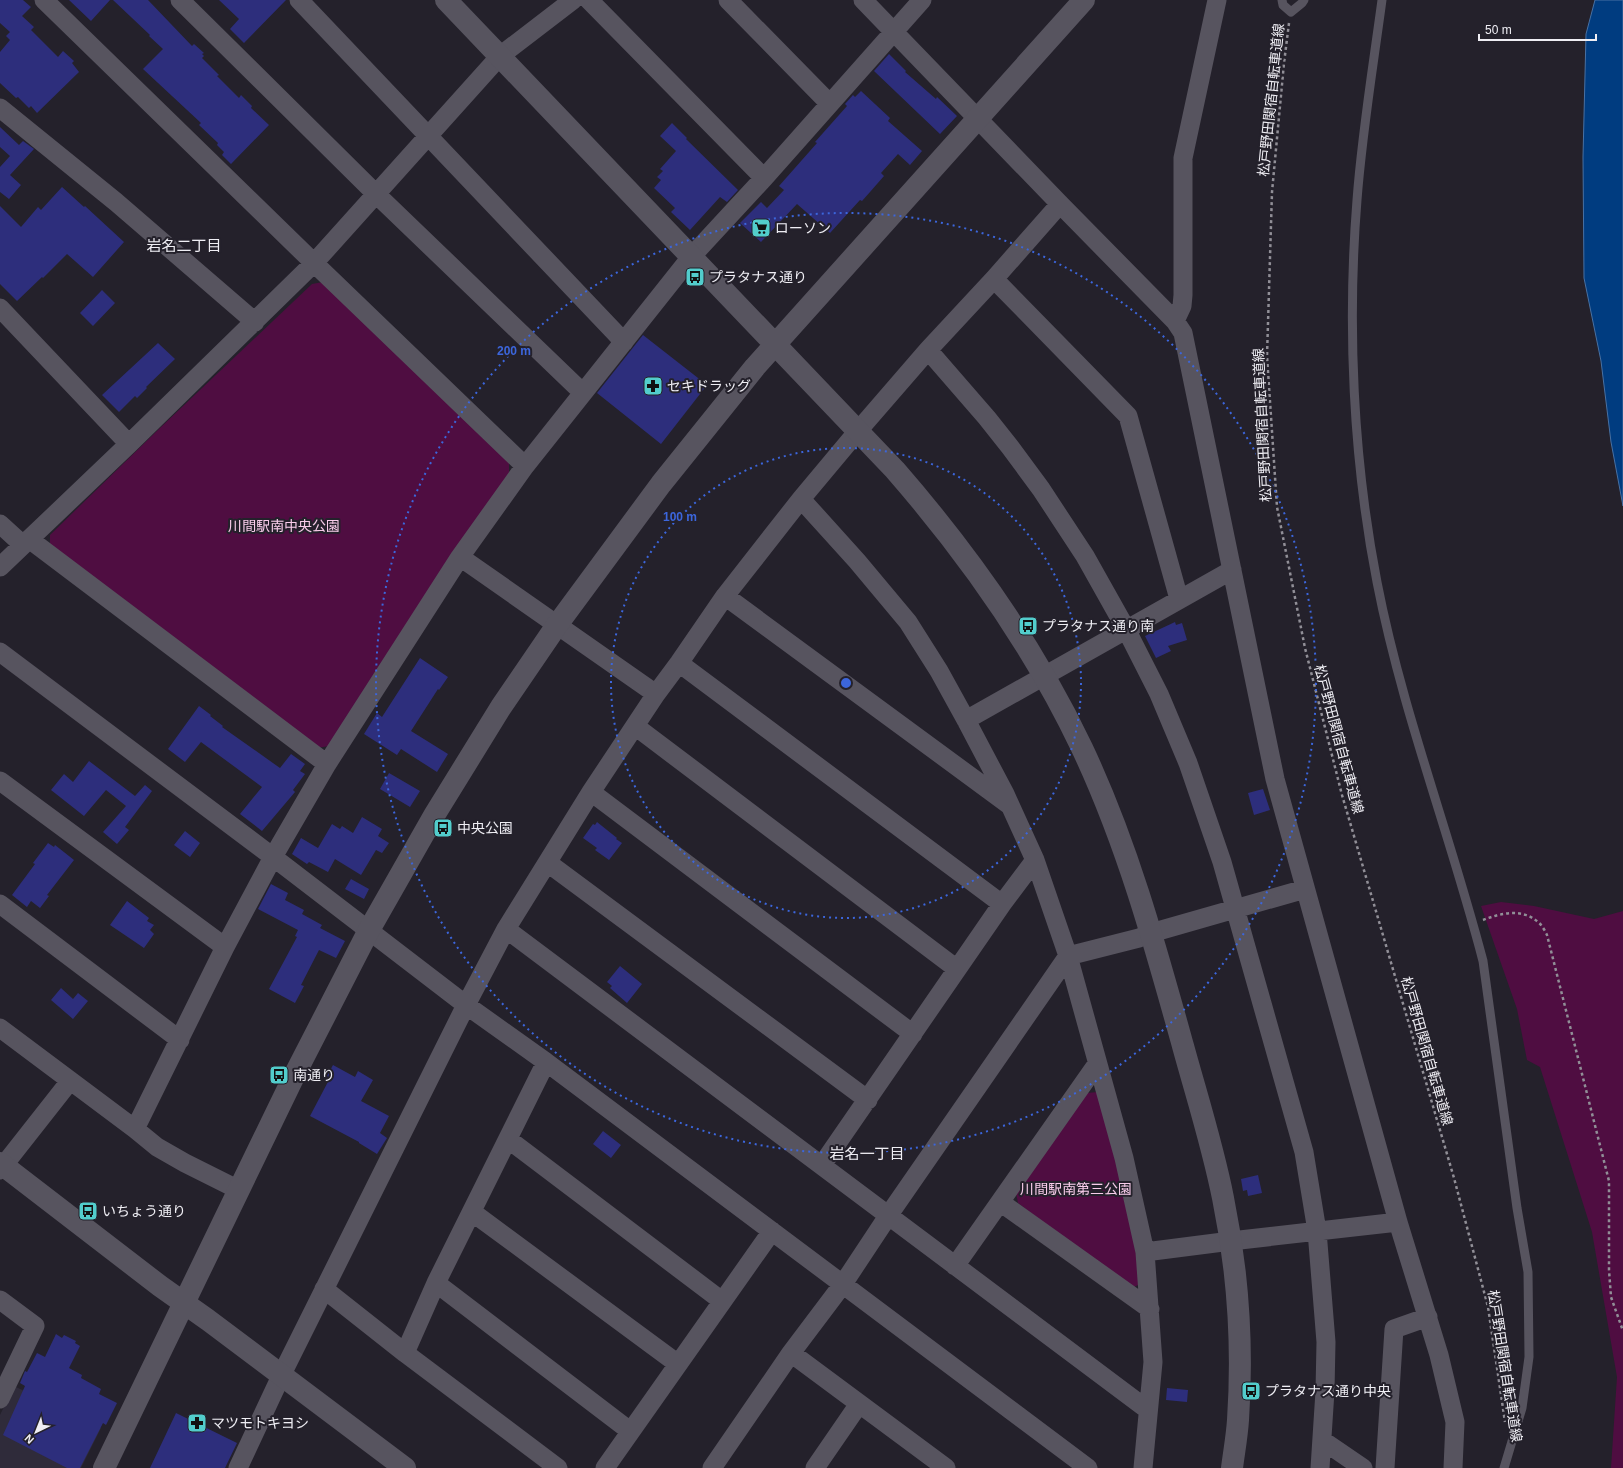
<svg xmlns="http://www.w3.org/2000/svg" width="1623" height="1468" font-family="Helvetica,'Noto Sans JP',sans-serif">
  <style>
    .built { fill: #2f2b3a }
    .green { fill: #4f0d41 }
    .water { fill: #003c80; stroke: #4871a3 }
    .building { fill: #2d2e7c }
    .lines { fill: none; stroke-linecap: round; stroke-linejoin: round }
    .path { stroke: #918f97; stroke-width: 2.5; stroke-dasharray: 3 3; stroke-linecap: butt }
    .service { stroke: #57545f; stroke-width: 9 }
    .minor { stroke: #57545f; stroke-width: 19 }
    .tertiary { stroke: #57545f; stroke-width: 22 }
    .ring { fill: none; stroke: #3c66dc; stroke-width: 2; stroke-dasharray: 2 4 }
    .labels { text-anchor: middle; stroke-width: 4; stroke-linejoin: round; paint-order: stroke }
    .street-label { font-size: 14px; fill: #efeef4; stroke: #24212b }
    .poi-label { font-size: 14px; fill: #efeef4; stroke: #24212b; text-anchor: start }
    .park-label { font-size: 14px; fill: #f8ccea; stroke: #24212b }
    .neighbourhood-label { font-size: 15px; fill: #efeef4; stroke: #24212b }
    .centre { fill: #3c66dc; stroke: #24212b; stroke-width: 2 }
    .ring-label { font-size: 12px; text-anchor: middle; font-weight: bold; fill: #3c66dc; stroke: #24212b; stroke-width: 4; stroke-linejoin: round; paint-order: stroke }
  </style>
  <rect width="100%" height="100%" fill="#24212b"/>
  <path class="built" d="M 14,1386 L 101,1428 L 81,1468 L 0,1468 L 0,1415 Z"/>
  <path class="green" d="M 323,282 L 509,460 L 509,475 L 329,746 L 317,748 L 50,545 L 50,535 L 162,426 L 312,284 Z
    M 1501,902 L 1534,906 L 1594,919 L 1623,911 L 1623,1468 L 1611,1468 L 1617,1377 L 1592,1232 L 1540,1067 L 1527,1060 L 1517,1009 L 1481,906 Z
    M 1098,1092 L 1121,1175 L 1142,1283 L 1130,1289 L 1018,1203 L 1016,1193 L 1087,1093 Z"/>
  <path class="water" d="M 1595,0 L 1623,0 L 1623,506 L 1611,442 L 1601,361 L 1584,278 L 1583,157 L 1586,34 Z"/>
  <path class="building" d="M 0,0 L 23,0 L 31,7 L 22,16 L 34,27 L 31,30 L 58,57 L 63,51 L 74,61 L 72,63 L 79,72 L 37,113 L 31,106 L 29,108 L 18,97 L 16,98 L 0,83 L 0,52 L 10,40 L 6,36 L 10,32 L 0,23 Z
    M 69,0 L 110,0 L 91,21 Z
    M 113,0 L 148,0 L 192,46 L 194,44 L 204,53 L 202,54 L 204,56 L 202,58 L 219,75 L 217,76 L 239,98 L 241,95 L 252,106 L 251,108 L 269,125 L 231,164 L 222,155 L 224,152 L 217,145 L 218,143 L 199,125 L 201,123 L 143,69 L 163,49 L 149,36 L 150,35 Z
    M 219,0 L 286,0 L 244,43 L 230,29 L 239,19 Z
    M 889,54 L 906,71 L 905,72 L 936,99 L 937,97 L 957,116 L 940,134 L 874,71 Z
    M 861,91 L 890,118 L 888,121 L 922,151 L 910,165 L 898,154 L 881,173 L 884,176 L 870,192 L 862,201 L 860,200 L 830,233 L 797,204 L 761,242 L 740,223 L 761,202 L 767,208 L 784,190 L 779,186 L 817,143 L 815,142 L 847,106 L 845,104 L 853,95 L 855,97 Z
    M 672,123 L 687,138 L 686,139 L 738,190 L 727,202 L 720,197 L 690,230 L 671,212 L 675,208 L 654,188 L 661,180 L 657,177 L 663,171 L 660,169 L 676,151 L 660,136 Z
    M 0,127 L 19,145 L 23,141 L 34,149 L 10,175 L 21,185 L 9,199 L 0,192 L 0,167 L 10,156 L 0,147 Z
    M 62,187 L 84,207 L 85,206 L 124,242 L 93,277 L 67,254 L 43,278 L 42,277 L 17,301 L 0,284 L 0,206 L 21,227 L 38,207 L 41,210 Z
    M 102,290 L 115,303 L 93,326 L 80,313 Z
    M 643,335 L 707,385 L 661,444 L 597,393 Z
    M 158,343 L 175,359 L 146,387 L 147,388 L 137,398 L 135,396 L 119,412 L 102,395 Z
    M 1175,622 L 1176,625 L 1182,623 L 1187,640 L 1168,646 L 1171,651 L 1156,658 L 1145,636 Z
    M 420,658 L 448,677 L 439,690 L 438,689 L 411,731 L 448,754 L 437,772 L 401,749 L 397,755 L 364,734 L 377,713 L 382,717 Z
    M 199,706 L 211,715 L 210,716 L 223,726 L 222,727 L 280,768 L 291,754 L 305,764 L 300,771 L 305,774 L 293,790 L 295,792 L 262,831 L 240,814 L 262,787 L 201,742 L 185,762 L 168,749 Z
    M 89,761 L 135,796 L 145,785 L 152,791 L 125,827 L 129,830 L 117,844 L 103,832 L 126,806 L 106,790 L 84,816 L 51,790 L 64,774 L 73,782 Z
    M 389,773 L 420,791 L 410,807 L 380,789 Z
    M 1263,789 L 1270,810 L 1254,815 L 1248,793 Z
    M 362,817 L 382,829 L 378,836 L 389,843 L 382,853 L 376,850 L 361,875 L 335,859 L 328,872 L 309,862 L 307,864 L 292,854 L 301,838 L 318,848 L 332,824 L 340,829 L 342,826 L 353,833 Z
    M 597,822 L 617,838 L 616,839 L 622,843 L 609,860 L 595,850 L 597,848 L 583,838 L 593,824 L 595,825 Z
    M 185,831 L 200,843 L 190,857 L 174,845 Z
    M 48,843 L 54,847 L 55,845 L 74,860 L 47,895 L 49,896 L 40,908 L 31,901 L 27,907 L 12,895 L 35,864 L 33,863 Z
    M 351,879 L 369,889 L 364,899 L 345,889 Z
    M 271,884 L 288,893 L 285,900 L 304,910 L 302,914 L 322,925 L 320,928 L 345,941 L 336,958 L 319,950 L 301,985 L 304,986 L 295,1003 L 269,989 L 297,937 L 295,936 L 298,930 L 258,909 Z
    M 127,901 L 149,918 L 147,921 L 154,925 L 150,930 L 154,934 L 144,948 L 110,925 Z
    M 620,966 L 642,984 L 627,1003 L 610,988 L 612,986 L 607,982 Z
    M 61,988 L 73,999 L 78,993 L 88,1001 L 73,1019 L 51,1000 Z
    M 333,1065 L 355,1077 L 358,1071 L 373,1080 L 361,1101 L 389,1116 L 380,1133 L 387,1138 L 377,1154 L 359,1143 L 359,1142 L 310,1116 L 330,1078 L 327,1076 Z
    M 603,1131 L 621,1145 L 611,1158 L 593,1144 Z
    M 1258,1175 L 1262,1193 L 1248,1196 L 1247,1190 L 1243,1191 L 1241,1179 Z
    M 56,1334 L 62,1338 L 64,1335 L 76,1341 L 75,1343 L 80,1346 L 69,1368 L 82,1375 L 81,1378 L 101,1389 L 99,1394 L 117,1403 L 106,1425 L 103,1423 L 80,1468 L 67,1468 L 3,1435 L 25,1386 L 20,1383 L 25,1371 L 27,1372 L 37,1353 L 45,1357 Z
    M 1167,1388 L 1188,1390 L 1187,1402 L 1166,1400 Z
    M 176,1413 L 237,1443 L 225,1468 L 150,1468 Z"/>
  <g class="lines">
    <path class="path" d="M 1289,23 L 1284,63 L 1272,192 L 1267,356 L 1277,507 L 1305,648 L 1342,795 L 1454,1178 L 1488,1307 L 1505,1422
      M 1483,920 C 1501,913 1522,908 1538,922 C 1542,925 1545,931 1547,935 L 1609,1181 L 1609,1270 L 1611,1297 L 1623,1331"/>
    <path class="service" d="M 1282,0 L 1283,5 L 1291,12 L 1302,3 L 1304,0
      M 1382,0 C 1373,67 1362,133 1357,200 C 1347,325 1353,459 1377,582 C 1402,711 1450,834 1483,961 L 1517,1208 L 1528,1272 L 1529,1357 L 1522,1408 L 1504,1468"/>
    <path class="minor" d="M 44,0 L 314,263 L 525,466
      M 180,0 L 375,193 L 583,393
      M 299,0 L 624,342
      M 589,0 L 764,178
      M 728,0 L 829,103
      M 863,0 L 1060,204 L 1175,321 L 1183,333 L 1275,779 L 1398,1222 L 1439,1355 L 1455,1422 L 1453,1468
      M 0,108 L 116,202 L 255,322
      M 994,279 L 1128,416 L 1179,599
      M 0,308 L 129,444
      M 1175,321 L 1182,306 L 1183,295 L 1183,158 L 1217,0
      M 928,350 L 987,418 L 1010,447 L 1041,489 L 1085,556 L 1126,629 L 1159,694 L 1188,763 L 1222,862 L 1304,1152 L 1317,1231 L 1326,1342 L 1325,1391 L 1320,1468
      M 801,499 L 857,561 L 908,622 L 939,671 L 966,720 L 1005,794 L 1035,860 L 1068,956 L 1124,1158 L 1145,1252 L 1153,1362 L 1143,1468
      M 0,524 L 23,545
      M 29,539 L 327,764
      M 460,557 L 656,694
      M 0,567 L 129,444 L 314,263 L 500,56 L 573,0
      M 725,596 L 1008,804
      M 0,652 L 273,857 L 466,1005 L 546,1062 L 1088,1468
      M 679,663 L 1002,904
      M 966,720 L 1232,570
      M 635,726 L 957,969
      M 0,781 L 225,947
      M 591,792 L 913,1034
      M 548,863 L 868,1100
      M 0,904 L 180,1040
      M 506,929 L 1148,1410
      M 0,1028 L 135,1129 L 157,1147 L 185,1163 L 239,1190
      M 135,1129 L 225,947 L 273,857 L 327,764 L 460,557 L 525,466 L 691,257 L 764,178 L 922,0
      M 508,1139 L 722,1301
      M 822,1165 L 1002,904 L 1035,860
      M 0,1170 L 70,1081
      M 1000,1202 L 1150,1309
      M 472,1212 L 678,1364
      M 1145,1252 L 1231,1241 L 1398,1222
      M 955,1266 L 1097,1064
      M 436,1283 L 630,1431
      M 324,1289 L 405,1353 L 558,1468
      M 0,1300 L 35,1326 L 0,1399
      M 405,1353 L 436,1283 L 546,1062
      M 791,1353 L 946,1468
      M 1322,1440 L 1363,1468
      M 238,1468 L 281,1376 L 466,1005 L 506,929 L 591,792 L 656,694 L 679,663 L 725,596 L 801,499 L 857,432 L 928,350 L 994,279 L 1060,204
      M 605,1468 L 772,1231
      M 712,1468 L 791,1353 L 843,1284 L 888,1216 L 1068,956 L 1139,938 L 1151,933 L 1305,889
      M 815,1468 L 859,1404
      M 1385,1468 L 1394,1329 L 1428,1317"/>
    <path class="tertiary" d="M 446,0 L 895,470 C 969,555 1034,647 1082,748 C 1127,843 1155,945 1183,1046 C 1197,1097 1213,1147 1223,1198 C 1238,1271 1243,1346 1238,1420 C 1237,1436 1234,1452 1232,1468
      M 0,1163 L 160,1286 L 208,1320 L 405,1468
      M 104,1468 L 296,1072 L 369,930 L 435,814 L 501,707 L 557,625 L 661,484 L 755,367 L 1084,0"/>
  </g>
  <g class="ring">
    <circle cx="846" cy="683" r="235"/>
    <circle cx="846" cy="683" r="470"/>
  </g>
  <defs>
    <g id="supermarket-square" transform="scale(1)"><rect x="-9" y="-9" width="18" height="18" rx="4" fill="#52cdcc" stroke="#24212b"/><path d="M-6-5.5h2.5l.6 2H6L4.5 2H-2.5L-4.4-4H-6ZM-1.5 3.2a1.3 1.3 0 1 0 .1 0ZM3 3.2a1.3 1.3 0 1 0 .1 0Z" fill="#111"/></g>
    <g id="bus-square" transform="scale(1)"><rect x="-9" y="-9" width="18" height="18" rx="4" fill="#52cdcc" stroke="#24212b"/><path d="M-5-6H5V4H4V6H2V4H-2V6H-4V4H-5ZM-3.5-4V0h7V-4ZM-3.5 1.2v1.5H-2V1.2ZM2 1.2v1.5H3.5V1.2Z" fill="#111"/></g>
    <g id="pharmacy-square" transform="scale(1)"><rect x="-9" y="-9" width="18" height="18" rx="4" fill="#52cdcc" stroke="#24212b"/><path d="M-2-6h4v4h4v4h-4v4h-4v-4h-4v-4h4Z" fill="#111"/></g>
  </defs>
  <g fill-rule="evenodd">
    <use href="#supermarket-square" x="761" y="228"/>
    <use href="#bus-square" x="695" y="277"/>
    <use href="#pharmacy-square" x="653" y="386"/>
    <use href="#bus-square" x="1028" y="626"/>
    <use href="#bus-square" x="443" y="828"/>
    <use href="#bus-square" x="279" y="1075"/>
    <use href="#bus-square" x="88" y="1211"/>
    <use href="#bus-square" x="1251" y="1391"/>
    <use href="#pharmacy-square" x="197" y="1423"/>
  </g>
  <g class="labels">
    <g class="street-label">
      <text transform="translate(1271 100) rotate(-84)" y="5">松戸野田関宿自転車道線</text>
      <text transform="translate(1262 425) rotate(-93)" y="5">松戸野田関宿自転車道線</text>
      <text transform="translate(1339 739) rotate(75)" y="5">松戸野田関宿自転車道線</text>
      <text transform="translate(1427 1051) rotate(74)" y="5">松戸野田関宿自転車道線</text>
      <text transform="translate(1505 1366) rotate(81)" y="5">松戸野田関宿自転車道線</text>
    </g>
    <g class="poi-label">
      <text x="775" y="233">ローソン</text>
      <text x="709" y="282">プラタナス通り</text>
      <text x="667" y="391">セキドラッグ</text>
      <text x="1042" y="631">プラタナス通り南</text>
      <text x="457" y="833">中央公園</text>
      <text x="293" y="1080">南通り</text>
      <text x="102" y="1216">いちょう通り</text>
      <text x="1265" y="1396">プラタナス通り中央</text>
      <text x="211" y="1428">マツモトキヨシ</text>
    </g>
    <g class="park-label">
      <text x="284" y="531">川間駅南中央公園</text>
      <text x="1076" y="1194">川間駅南第三公園</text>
    </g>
    <g class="neighbourhood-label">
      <text x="184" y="251">岩名二丁目</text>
      <text x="867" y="1159">岩名一丁目</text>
    </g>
  </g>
  <circle cx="846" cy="683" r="6" class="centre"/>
  <g class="ring-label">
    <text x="514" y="355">200 m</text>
    <text x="680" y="521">100 m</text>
  </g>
  <g transform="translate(36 1432) rotate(223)" stroke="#24212b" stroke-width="3" paint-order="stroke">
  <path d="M0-3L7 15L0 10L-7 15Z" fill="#efeef4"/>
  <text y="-6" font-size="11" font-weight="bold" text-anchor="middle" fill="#efeef4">N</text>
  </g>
  <path d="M1479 34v6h117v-6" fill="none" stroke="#efeef4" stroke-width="2"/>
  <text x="1485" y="34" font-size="12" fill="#efeef4" stroke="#24212b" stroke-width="3" paint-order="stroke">50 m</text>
</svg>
